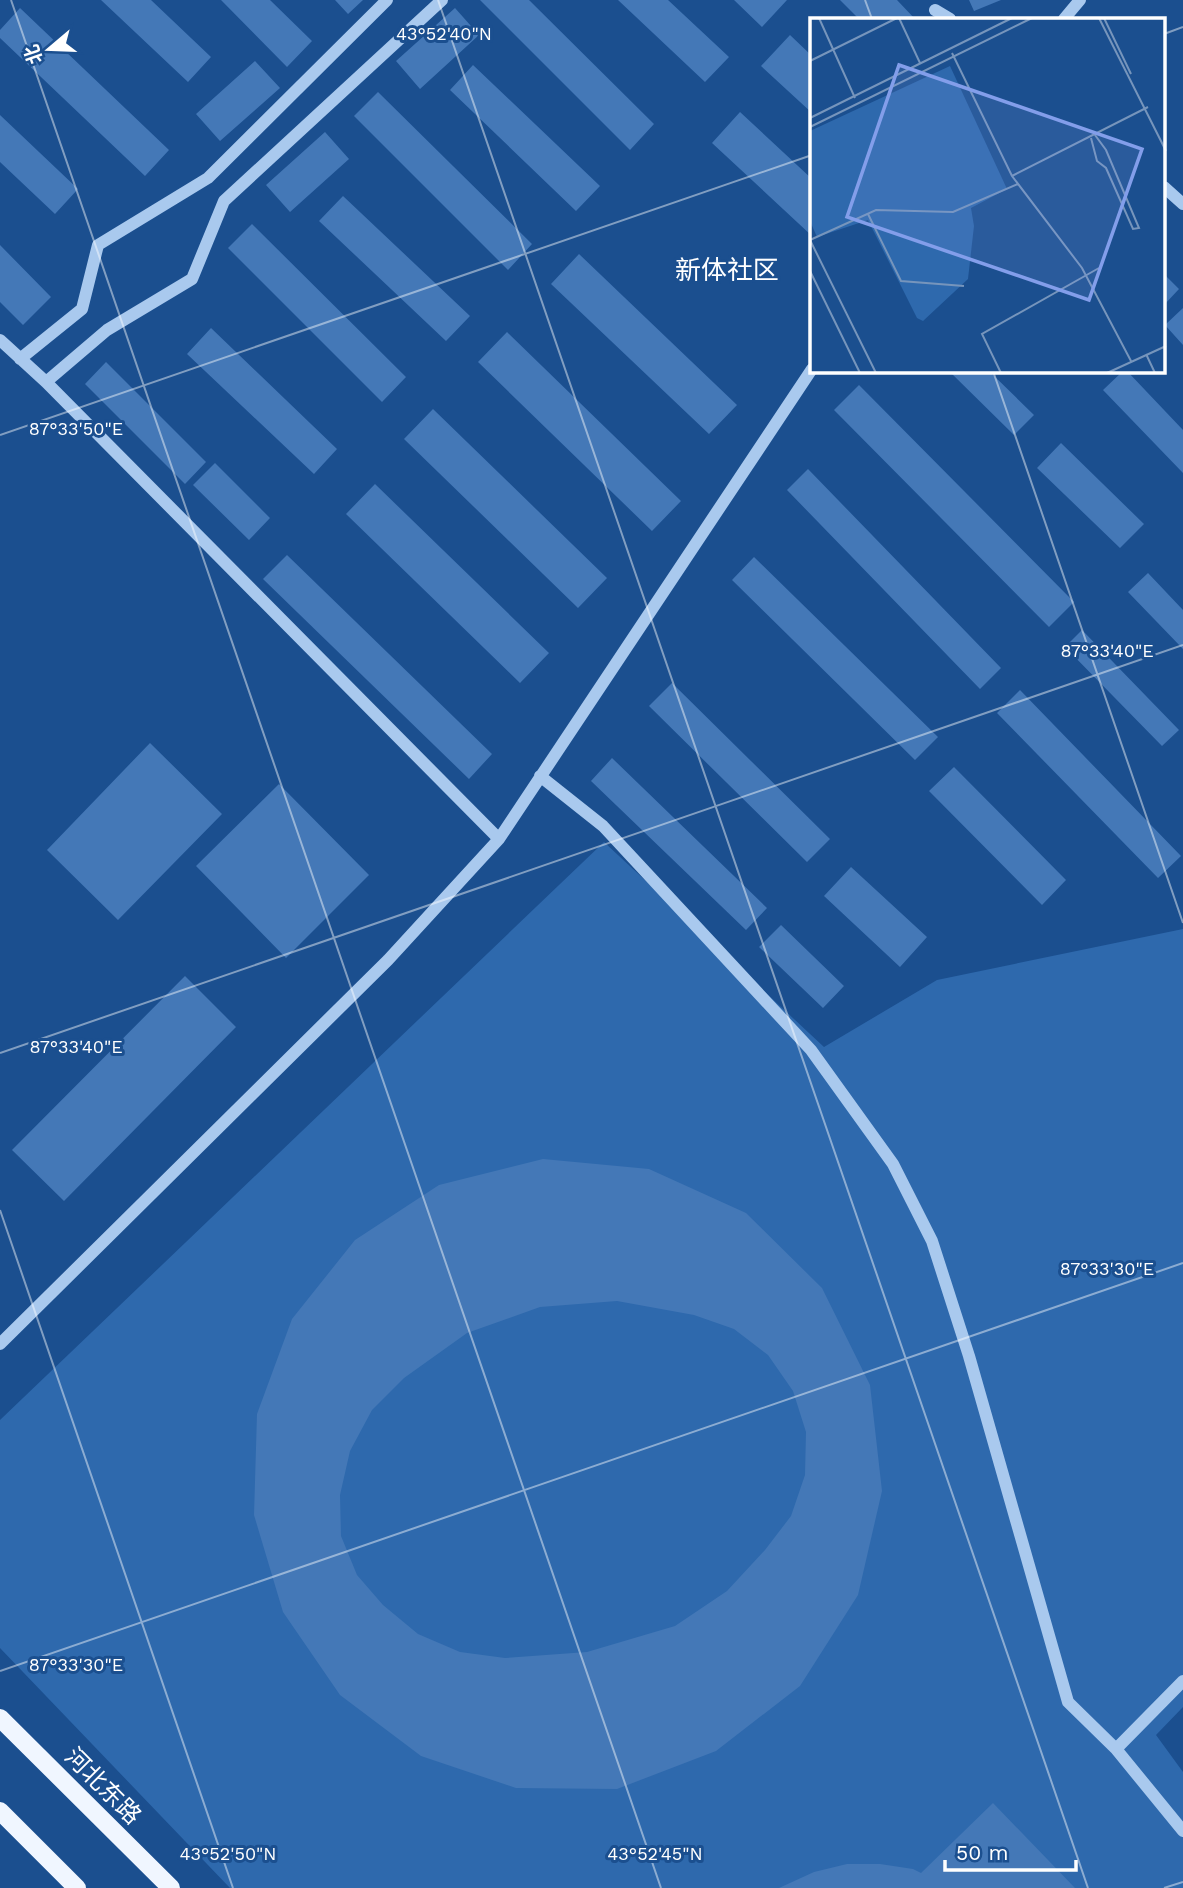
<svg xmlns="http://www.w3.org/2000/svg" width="1183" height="1888" font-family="'Work Sans','Noto Sans SC',sans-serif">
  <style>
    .green { fill: #2e69ad }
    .building { fill: #4478b7; fill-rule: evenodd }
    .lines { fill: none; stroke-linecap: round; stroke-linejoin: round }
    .minor { stroke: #a9c9ee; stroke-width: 12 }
    .major { stroke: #f0f6ff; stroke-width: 18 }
    .ticks { fill: none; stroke: #fff; stroke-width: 2; stroke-opacity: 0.45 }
    .labels { text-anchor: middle; stroke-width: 6; stroke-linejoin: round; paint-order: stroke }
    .street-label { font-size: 24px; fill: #fff; stroke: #1b4f8f }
    .neighbourhood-label { font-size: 26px; fill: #fff; stroke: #1b4f8f }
    .inset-road { fill: none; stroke: #7695bc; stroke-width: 2 }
    .view { fill: #839eea; fill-opacity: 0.15; stroke: #839eea; stroke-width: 3.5 }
    .inset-edge { fill: none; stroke: #fff; stroke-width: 3.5 }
    .ticks-label { font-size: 18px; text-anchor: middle; fill: #fff; stroke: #1b4f8f; stroke-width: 6; stroke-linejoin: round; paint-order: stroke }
  </style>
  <rect width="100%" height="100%" fill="#1b4f8f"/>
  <path class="green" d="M 604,842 L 824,1047 L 937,980 L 1183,929 L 1183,1707 L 1156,1735 L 1183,1772 L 1183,1888 L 230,1888 L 0,1648 L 0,1420 Z"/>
  <path class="building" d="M 101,0 L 151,0 L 211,57 L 188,82 Z
    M 221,0 L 270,0 L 312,41 L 287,67 Z
    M 335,0 L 363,0 L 348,14 Z
    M 480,0 L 529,0 L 654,124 L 630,150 Z
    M 618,0 L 668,0 L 729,57 L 705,82 Z
    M 734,0 L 787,0 L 762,27 Z
    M 840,0 L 897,0 L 915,19 L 859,19 Z
    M 969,0 L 1001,0 L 974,11 Z
    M 20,8 L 169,150 L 145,176 L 0,38 L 0,30 Z
    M 455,8 L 479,35 L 420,89 L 396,61 Z
    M 790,35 L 812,56 L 812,113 L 761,66 Z
    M 255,61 L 280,88 L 220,141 L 196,114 Z
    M 473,65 L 600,186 L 576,211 L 450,90 Z
    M 378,92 L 532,244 L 508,270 L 354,116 Z
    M 740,112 L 812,179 L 812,236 L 712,143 Z
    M 0,115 L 78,189 L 55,214 L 0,162 Z
    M 325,132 L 349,159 L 290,212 L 266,185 Z
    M 343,196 L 470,316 L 446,341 L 319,221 Z
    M 252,224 L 406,377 L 382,402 L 228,248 Z
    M 0,245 L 51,297 L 23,325 L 0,302 Z
    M 579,254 L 737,405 L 709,434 L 551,284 Z
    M 1164,274 L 1179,289 L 1164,305 Z
    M 1183,308 L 1183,345 L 1165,325 Z
    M 211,328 L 337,449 L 314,474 L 187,354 Z
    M 507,332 L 681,501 L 652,531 L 478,362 Z
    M 106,362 L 206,462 L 185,484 L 85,384 Z
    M 949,371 L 989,371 L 1034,415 L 1014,435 Z
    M 1123,371 L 1127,371 L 1183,430 L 1183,473 L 1103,390 Z
    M 859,385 L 1074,602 L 1049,627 L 834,410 Z
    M 433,409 L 607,578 L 578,608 L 404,439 Z
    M 1061,443 L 1144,524 L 1120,548 L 1037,468 Z
    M 215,463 L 270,518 L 249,540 L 193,485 Z
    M 808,469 L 1001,668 L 980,689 L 787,490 Z
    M 375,484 L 549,653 L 520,683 L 346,514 Z
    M 287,555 L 492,754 L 469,779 L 263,579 Z
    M 754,557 L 938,737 L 915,760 L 732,580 Z
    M 1148,573 L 1183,610 L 1183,649 L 1128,592 Z
    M 1082,630 L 1179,730 L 1162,746 L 1065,647 Z
    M 672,683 L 830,839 L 807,862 L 649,706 Z
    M 1020,690 L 1181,856 L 1158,878 L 997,713 Z
    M 150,743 L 222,814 L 118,920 L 47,850 Z
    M 612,758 L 767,908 L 746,930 L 591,781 Z
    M 954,767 L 1066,880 L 1042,905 L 929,791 Z
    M 279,784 L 369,875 L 286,958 L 196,866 Z
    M 851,867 L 927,937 L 900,967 L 824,896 Z
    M 781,925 L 844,986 L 823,1008 L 759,947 Z
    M 185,976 L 236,1027 L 64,1201 L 12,1150 Z
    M 543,1159 L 649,1169 L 746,1213 L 822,1288 L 870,1385 L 882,1491 L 858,1595 L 800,1686 L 716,1751 L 617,1789 L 516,1788 L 421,1756 L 340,1695 L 283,1612 L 254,1515 L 257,1414 L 292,1319 L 355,1240 L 439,1185 ZM 617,1301 L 694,1315 L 734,1329 L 768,1355 L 793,1391 L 806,1432 L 805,1475 L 791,1516 L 765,1550 L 727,1591 L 675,1626 L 587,1652 L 505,1658 L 460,1652 L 418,1634 L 383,1605 L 357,1575 L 341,1536 L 340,1495 L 350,1451 L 372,1410 L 404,1378 L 467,1333 L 540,1307 Z
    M 993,1803 L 1075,1888 L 779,1888 L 814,1872 L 847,1864 L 880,1864 L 913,1869 L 921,1873 Z"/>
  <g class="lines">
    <path class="minor" d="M 935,10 L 950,19
      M 1064,19 L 1080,0
      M 1164,187 L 1183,204
      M 0,340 L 46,382 L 499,839
      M 20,359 L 82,309 L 98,245 L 208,178 L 387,0
      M 46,382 L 107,330 L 192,279 L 224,201 L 442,0
      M 540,776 L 603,826 L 811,1050 L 893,1164 L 932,1241 L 969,1356 L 1068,1702 L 1116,1749 L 1183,1831
      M 0,1344 L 388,960 L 499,839 L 812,369
      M 1116,1749 L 1183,1681"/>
    <path class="major" d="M 0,1718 L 171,1888
      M 0,1811 L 77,1888"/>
  </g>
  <path class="ticks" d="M 11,0 L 661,1888M 438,0 L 1088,1888M 865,0 L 872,19M 1164,34 L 1183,27M 993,371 L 1183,923M 0,435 L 812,155M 0,1053 L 1183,645M 0,1210 L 233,1888M 0,1671 L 1183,1263M 1164,1888 L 1183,1882"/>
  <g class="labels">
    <g class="street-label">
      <text transform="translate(103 1786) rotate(45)" y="8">河北东路</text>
    </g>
    <g class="neighbourhood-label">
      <text x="727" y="279">新体社区</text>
    </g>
  </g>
  <g transform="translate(810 18)">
    <rect width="355" height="355" fill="#1b4f8f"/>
    <path d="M 140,48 L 197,171 L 161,190 L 164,208 L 158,261 L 113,303 L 107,300 L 58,202 L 7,219 L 0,203 L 0,113 Z" fill="#2e69ad"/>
    <path class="inset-road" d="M 9,0 L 45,80M 89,0 L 110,45M 289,0 L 356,133M 294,0 L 321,56M 142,35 L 202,158 L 272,250 L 321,343M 0,43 L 87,0M 0,100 L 202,0M 0,109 L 222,0M 281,120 L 287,143 L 296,150 L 323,211 L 329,210 L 296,132 L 285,117M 202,158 L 338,89M 58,196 L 91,263 L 154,268M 0,222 L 66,192 L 143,194 L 208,166M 0,222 L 66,355M 0,253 L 50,355M 336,336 L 345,355M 191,355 L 172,316 L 289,250M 297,355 L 356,328"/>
    <path class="view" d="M 89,47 L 332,131 L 279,282 L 37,199 Z"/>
    <rect width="355" height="355" class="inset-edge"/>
  </g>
  <g class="ticks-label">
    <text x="444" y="40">43°52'40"N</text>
    <text x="76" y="435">87°33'50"E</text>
    <text x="1107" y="657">87°33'40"E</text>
    <text x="76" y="1053">87°33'40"E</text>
    <text x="1107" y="1275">87°33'30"E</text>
    <text x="76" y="1671">87°33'30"E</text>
    <text x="228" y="1860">43°52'50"N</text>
    <text x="655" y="1860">43°52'45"N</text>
  </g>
  <g transform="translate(49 49) rotate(251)" stroke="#1b4f8f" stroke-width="5" paint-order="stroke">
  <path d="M0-5L12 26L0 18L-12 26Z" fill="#ffffff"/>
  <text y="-10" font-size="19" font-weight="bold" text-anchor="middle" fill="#ffffff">北</text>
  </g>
  <path d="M945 1860v10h131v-10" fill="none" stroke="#ffffff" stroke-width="3.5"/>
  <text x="956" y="1860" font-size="21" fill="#ffffff" stroke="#1b4f8f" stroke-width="5" paint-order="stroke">50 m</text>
</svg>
